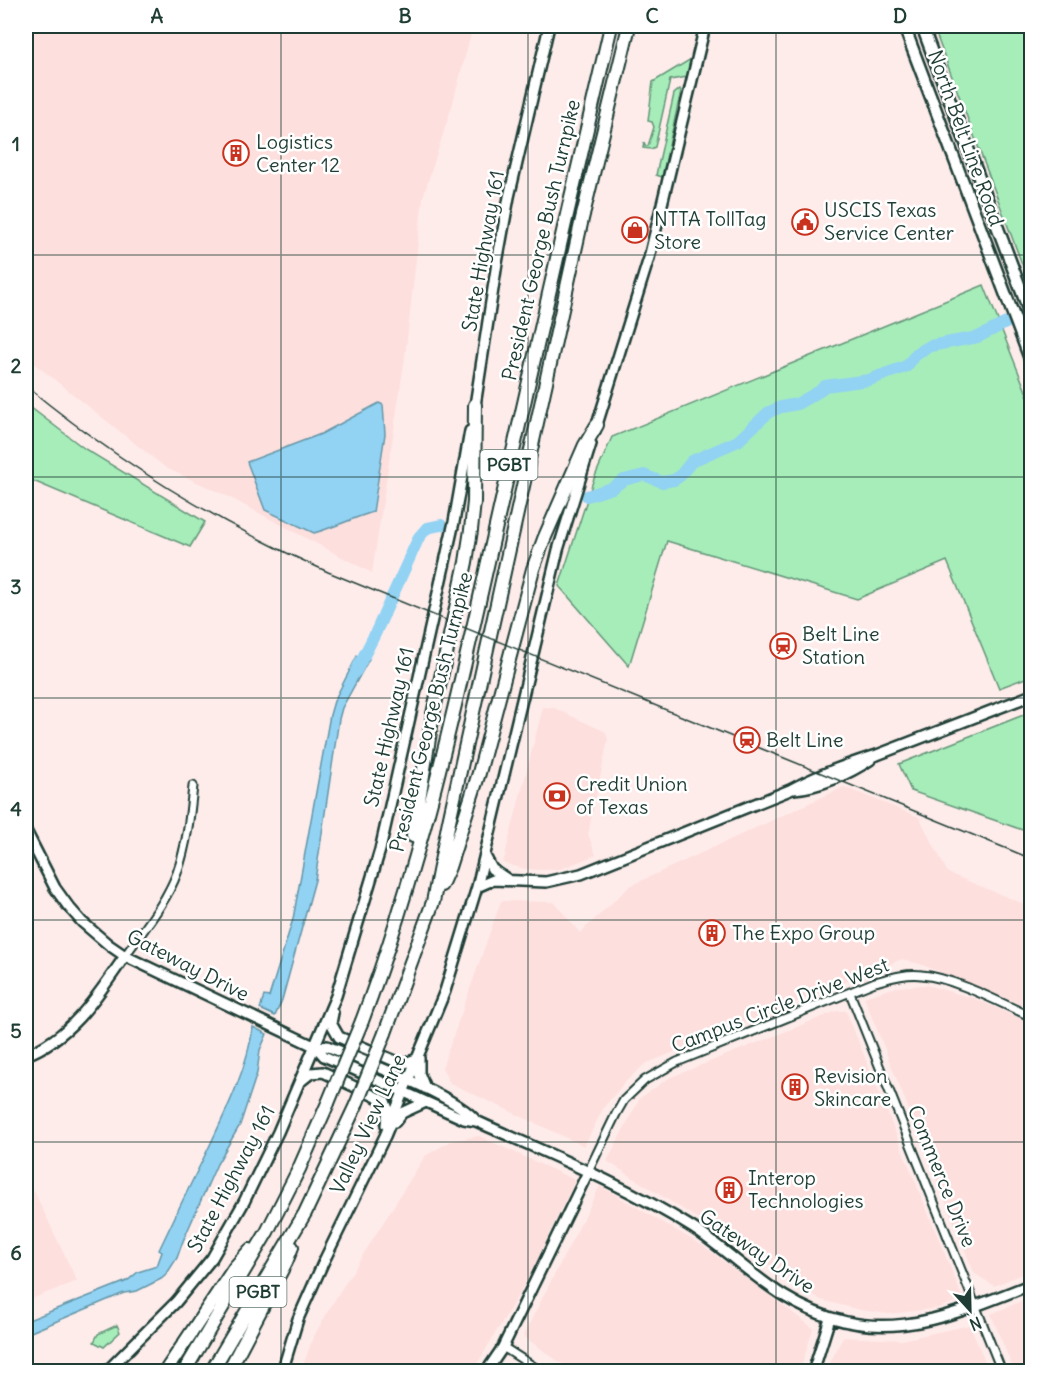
<svg xmlns="http://www.w3.org/2000/svg" width="1057" height="1397" font-family="Delius,sans-serif">
  <style>
    .built { fill: #fddfdd }
    .green { fill: #a7edba; stroke: #639577; stroke-width: 1.5 }
    .water { fill: #92d2f3; stroke: #6496a7; stroke-width: 1.5 }
    .lines { fill: none; stroke-linecap: round; stroke-linejoin: round }
    .river { stroke: #92d2f3; stroke-width: 12 }
    .street-casing { stroke: #1f3d34; stroke-width: 11 }
    .secondary-casing { stroke: #1f3d34; stroke-width: 14 }
    .primary-casing { stroke: #1f3d34; stroke-width: 15 }
    .highway-casing { stroke: #1f3d34; stroke-width: 16 }
    .street { stroke: #fff; stroke-width: 7 }
    .secondary { stroke: #fff; stroke-width: 9 }
    .primary { stroke: #fff; stroke-width: 10 }
    .highway { stroke: #fff; stroke-width: 12 }
    .tram { stroke: #1f3d34; stroke-width: 1.5 }
    .highway-bridge-casing { stroke: #1f3d34; stroke-width: 16; stroke-linecap: butt }
    .highway-bridge { stroke: #fff; stroke-width: 12 }
    .grid { fill: none; stroke: #1f3d34; stroke-width: 1.5; stroke-opacity: 0.55 }
    .labels { text-anchor: middle; stroke-width: 5; stroke-linejoin: round; paint-order: stroke }
    .shield { fill: #fff; stroke: #627771; stroke-width: 1.5 }
    .shield-label { font-size: 18px; font-weight: bold; fill: #1f3d34 }
    .street-label { font-size: 20px; fill: #1f3d34; stroke: #fff }
    .poi-label { font-size: 20px; fill: #1f3d34; stroke: #fff; text-anchor: start }
    .neatline { fill: none; stroke: #1f3d34; stroke-width: 2 }
    .grid-label { font-size: 20px; text-anchor: middle; font-weight: bold; fill: #1f3d34 }
  </style>
  <rect width="100%" height="100%" fill="#feeceb"/>
  <filter id="ink" filterUnits="userSpaceOnUse"><feTurbulence type="fractalNoise" baseFrequency=".0167" numOctaves="2"/><feDisplacementMap in="SourceGraphic" scale="12" xChannelSelector="R" yChannelSelector="G"/><feConvolveMatrix kernelMatrix="1 2 1 2 8 2 1 2 1" color-interpolation-filters="sRGB"/></filter>
  <g filter="url(#ink)">
    <path class="built" d="M 26,26 L 473,26 L 452,106 L 423,197 L 405,357 L 372,573 L 225,495 L 166,468 L 26,357 Z
      M 543,707 L 554,708 L 606,732 L 608,740 L 588,834 L 596,855 L 560,869 L 543,870 L 525,869 L 503,863 Z
      M 844,787 L 919,817 L 948,873 L 1031,907 L 1031,1008 L 920,964 L 902,959 L 645,1064 L 624,1083 L 604,1107 L 584,1146 L 450,1083 L 442,1068 L 501,901 L 554,902 L 580,933 L 630,886 Z
      M 926,985 L 973,998 L 1031,1023 L 1031,1270 L 994,1286 L 974,1273 L 864,997 L 897,987 Z
      M 837,1011 L 846,1011 L 963,1299 L 938,1308 L 889,1314 L 860,1310 L 821,1300 L 752,1253 L 607,1161 L 640,1098 L 669,1078 Z
      M 479,1136 L 575,1180 L 527,1280 L 473,1371 L 301,1371 L 313,1338 L 331,1306 L 425,1156 L 451,1141 Z
      M 600,1186 L 703,1246 L 813,1328 L 800,1371 L 572,1371 L 523,1336 Z
      M 34,1191 L 77,1281 L 26,1301 L 26,1195 Z
      M 1031,1297 L 1031,1371 L 1014,1371 L 991,1314 Z
      M 970,1325 L 989,1371 L 826,1371 L 843,1337 L 902,1340 Z"/>
    <path class="green" d="M 933,26 L 1031,26 L 1031,288 Z
      M 691,59 L 687,77 L 670,80 L 655,147 L 651,149 L 643,148 L 644,142 L 645,146 L 648,146 L 654,127 L 652,122 L 648,121 L 653,82 Z
      M 680,89 L 681,91 L 662,177 L 656,175 L 674,94 Z
      M 984,285 L 1031,404 L 1031,676 L 999,688 L 947,561 L 857,599 L 667,541 L 629,666 L 559,586 L 593,481 L 612,437 Z
      M 26,404 L 85,449 L 205,522 L 190,547 L 26,478 Z
      M 1031,712 L 1031,833 L 911,791 L 899,764 Z
      M 117,1325 L 120,1332 L 104,1347 L 94,1342 L 98,1334 Z"/>
    <path class="water" d="M 379,403 L 383,405 L 385,434 L 373,512 C 353,518 335,527 314,533 L 265,510 L 247,462 L 321,434 Z
      M 357,656 L 369,659 L 342,708 L 339,719 L 315,880 L 282,1000 L 275,1016 L 260,1009 L 264,996 L 269,997 L 293,919 L 330,715 L 334,701 Z
      M 253,1027 L 267,1034 L 260,1050 L 257,1073 L 240,1125 L 217,1164 L 183,1241 L 177,1258 L 166,1275 L 161,1279 L 137,1291 L 124,1293 L 26,1334 L 26,1321 L 127,1281 L 138,1272 L 157,1266 L 162,1252 L 159,1250 C 175,1216 192,1181 209,1147 C 227,1109 247,1069 253,1027 Z"/>
    <g class="lines">
      <path class="river" d="M 587,496 L 612,488 L 624,480 L 644,475 L 662,482 L 674,480 L 680,476 L 692,461 L 738,441 L 769,412 L 781,407 L 797,404 L 818,392 L 825,386 L 869,380 L 907,366 L 916,354 L 930,346 L 978,337 L 1006,323
        M 356,671 L 375,634 L 419,537 L 427,528 L 441,525"/>
      <g class="street-casing">
        <path id="street" d="M 125,956 C 143,930 166,903 177,873 C 187,845 190,816 193,786
          M 850,993 L 1002,1372
          M 588,1172 L 616,1114 L 624,1100 L 645,1080 L 677,1062 L 875,982 C 890,978 906,973 922,975 C 955,978 1000,1003 1032,1017
          M 503,1347 L 542,1372"/>
      </g>
      <g class="secondary-casing">
        <path id="secondary" d="M 474,412 L 497,263 L 509,197 L 549,26
          M 595,431 L 649,258 L 705,26
          M 794,789 C 820,787 849,774 870,760
          M 26,831 L 55,888 L 68,906 L 82,922 L 109,945 L 125,956 L 316,1047 L 324,1056 L 464,1119 L 476,1121 C 549,1154 625,1185 693,1228 C 725,1249 752,1276 784,1296 C 873,1351 944,1319 1032,1284
          M 485,856 L 492,869 L 507,879
          M 477,887 L 493,880 L 546,882 L 581,874 L 790,790 C 817,775 848,764 877,755 L 1032,695
          M 333,1013 L 331,1023 L 339,1037 L 402,1064 L 419,1058 L 419,1073 L 425,1088
          M 316,1047 L 327,1046 C 358,1059 460,1097 476,1121
          M 26,1055 C 72,1037 98,995 125,956
          M 301,1081 L 311,1073 L 323,1072 L 385,1101 L 388,1109 L 386,1125
          M 395,1122 L 402,1113 L 426,1102
          M 106,1372 L 176,1302 L 212,1258 L 244,1202 L 278,1132 L 336,996 L 380,850 L 454,522 L 470,431
          M 282,1372 L 298,1319 L 323,1263 L 385,1136 L 445,991 L 477,887 L 558,550 L 591,444
          M 486,1372 L 503,1347 L 588,1172
          M 813,1372 L 830,1318"/>
      </g>
      <g class="primary-casing">
        <path id="primary" d="M 904,26 L 1032,364
          M 922,26 L 1032,319"/>
      </g>
      <g class="highway-casing">
        <path id="highway" d="M 413,836 L 433,714 L 466,562 L 471,530 L 474,502 L 475,405
          M 441,885 L 449,867 L 479,773 L 533,569 L 544,539 L 585,445 L 597,425
          M 362,1021 C 424,857 460,685 499,513 C 535,351 573,188 611,26
          M 385,1033 L 433,902 L 449,821 L 582,219 L 629,26
          M 165,1372 L 235,1267 L 250,1250
          M 184,1372 L 267,1232 L 299,1169 L 328,1103
          M 211,1372 L 305,1213 L 356,1105
          M 228,1372 L 286,1262 L 292,1247"/>
      </g>
      <use href="#street" class="street"/>
      <use href="#secondary" class="secondary"/>
      <use href="#primary" class="primary"/>
      <use href="#highway" class="highway"/>
      <path class="tram" d="M 26,386 C 117,461 219,524 328,572 L 1032,859"/>
      <g class="highway-bridge-casing">
        <path id="highway-bridge" d="M 328,1103 L 362,1021
          M 356,1105 L 385,1033"/>
      </g>
      <use href="#highway-bridge" class="highway-bridge"/>
    </g>
  </g>
  <path class="grid" d="M 281,26 L 281,1372M 528,26 L 528,1372M 776,26 L 776,1372M 26,255 L 1032,255M 26,477 L 1032,477M 26,698 L 1032,698M 26,920 L 1032,920M 26,1142 L 1032,1142"/>
  <defs>
    <g id="building-ring" transform="scale(1.35)"><circle r="9.5" fill="#fff" stroke="#c8321e" stroke-width="1.5"/><path d="M-4-6H4V6H1V3H-1V6H-4ZM-2.5-4.3h1.7v1.8h-1.7ZM.8-4.3h1.7v1.8H.8ZM-2.5-1h1.7V.8h-1.7ZM.8-1h1.7V.8H.8Z" fill="#c8321e"/></g>
    <g id="civic-ring" transform="scale(1.35)"><circle r="9.5" fill="#fff" stroke="#c8321e" stroke-width="1.5"/><path d="M-.6-6.5H3V-4.5H.6V-3L4-1V1h2V6H-6V1h2V-1L-.6-3ZM-1.2 2.5V6h2.4V2.5Z" fill="#c8321e"/></g>
    <g id="shop-ring" transform="scale(1.35)"><circle r="9.5" fill="#fff" stroke="#c8321e" stroke-width="1.5"/><path d="M-5-2.5h2.3a2.7 3.5 0 0 1 5.4 0H5L5.5 6h-11ZM-1.5-2.5h3a1.5 2.3 0 0 0-3 0Z" fill="#c8321e"/></g>
    <g id="station-ring" transform="scale(1.35)"><circle r="9.5" fill="#fff" stroke="#c8321e" stroke-width="1.5"/><path d="M-3-6H3Q5-6 5-4V2Q5 4 3 4L4.5 6H3L1.5 4h-3L-3 6H-4.5L-3 4Q-5 4-5 2V-4Q-5-6-3-6ZM-3.5-4v3h7v-3ZM-3.5 1v1.5H-2V1ZM2 1v1.5H3.5V1Z" fill="#c8321e"/></g>
    <g id="bank-ring" transform="scale(1.35)"><circle r="9.5" fill="#fff" stroke="#c8321e" stroke-width="1.5"/><path d="M-6-4H6V4H-6ZM0-2.3a2.3 2.3 0 1 0 0 4.6a2.3 2.3 0 1 0 0-4.6Z" fill="#c8321e"/></g>
  </defs>
  <g fill-rule="evenodd">
    <use href="#building-ring" x="236" y="153"/>
    <use href="#civic-ring" x="805" y="222"/>
    <use href="#shop-ring" x="635" y="230"/>
    <use href="#station-ring" x="783" y="646"/>
    <use href="#station-ring" x="747" y="740"/>
    <use href="#bank-ring" x="557" y="796"/>
    <use href="#building-ring" x="712" y="933"/>
    <use href="#building-ring" x="795" y="1087"/>
    <use href="#building-ring" x="729" y="1190"/>
  </g>
  <g class="labels">
    <g class="shield">
      <rect x="480.5" y="450" width="57" height="30" rx="4.5"/>
      <rect x="229.5" y="1277" width="57" height="30" rx="4.5"/>
    </g>
    <g class="shield-label">
      <text x="509" y="471">PGBT</text>
      <text x="258" y="1298">PGBT</text>
    </g>
    <g class="street-label">
      <text transform="translate(966 138) rotate(70)" y="7">North Belt Line Road</text>
      <text transform="translate(541 240) rotate(-77)" y="7">President George Bush Turnpike</text>
      <text transform="translate(483 251) rotate(-80)" y="7">State Highway 161</text>
      <text transform="translate(431 712) rotate(-76)" y="7">President George Bush Turnpike</text>
      <text transform="translate(389 727) rotate(-77)" y="7">State Highway 161</text>
      <text transform="translate(188 965) rotate(27)" y="7">Gateway Drive</text>
      <text transform="translate(780 1005) rotate(-21)" y="7">Campus Circle Drive West</text>
      <text transform="translate(368 1124) rotate(-65)" y="7">Valley View Lane</text>
      <text transform="translate(942 1176) rotate(68)" y="7">Commerce Drive</text>
      <text transform="translate(231 1179) rotate(-62)" y="7">State Highway 161</text>
      <text transform="translate(757 1251) rotate(34)" y="7">Gateway Drive</text>
    </g>
    <g class="poi-label">
      <text x="256" y="149">Logistics<tspan x="256" dy="23">Center 12</tspan></text>
      <text x="824" y="217">USCIS Texas<tspan x="824" dy="23">Service Center</tspan></text>
      <text x="654" y="226">NTTA TollTag<tspan x="654" dy="23">Store</tspan></text>
      <text x="802" y="641">Belt Line<tspan x="802" dy="23">Station</tspan></text>
      <text x="766" y="747">Belt Line</text>
      <text x="576" y="791">Credit Union<tspan x="576" dy="23">of Texas</tspan></text>
      <text x="732" y="940">The Expo Group</text>
      <text x="814" y="1083">Revision<tspan x="814" dy="23">Skincare</tspan></text>
      <text x="748" y="1185">Interop<tspan x="748" dy="23">Technologies</tspan></text>
    </g>
  </g>
  <rect width="1057" height="1397" fill="none" stroke="#fff" stroke-width="66"/>
  <g transform="translate(970 1310) rotate(158)" stroke="#ffffff" stroke-width="4.5" paint-order="stroke">
  <path d="M0-4.5L10 22L0 15L-10 22Z" fill="#1f3d34"/>
  <text y="-9" font-size="16" font-weight="bold" text-anchor="middle" fill="#1f3d34">N</text>
  </g>
  <rect x="33" y="33" width="991" height="1331" class="neatline"/>
  <g class="grid-label">
    <text x="157" y="23">A</text>
    <text x="405" y="23">B</text>
    <text x="652" y="23">C</text>
    <text x="900" y="23">D</text>
    <text x="16" y="151">1</text>
    <text x="16" y="373">2</text>
    <text x="16" y="594">3</text>
    <text x="16" y="816">4</text>
    <text x="16" y="1038">5</text>
    <text x="16" y="1260">6</text>
  </g>
</svg>
